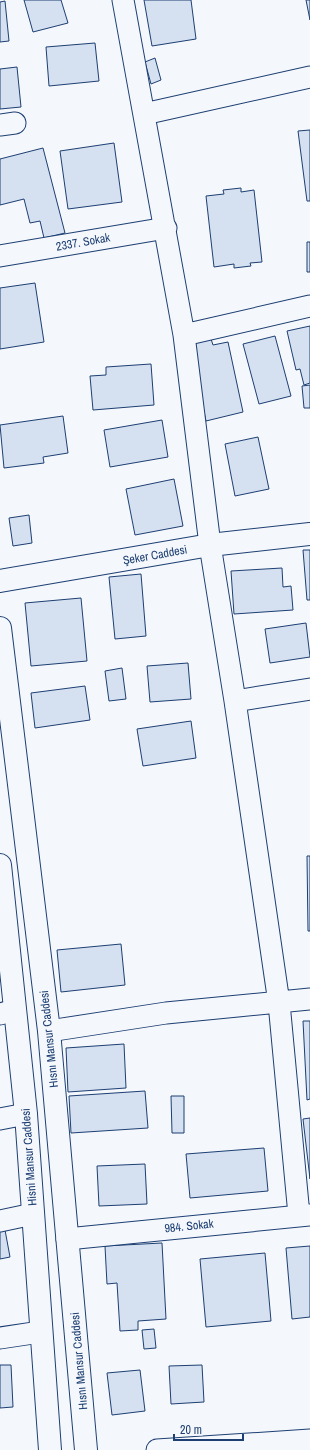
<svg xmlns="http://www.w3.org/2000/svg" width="310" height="1450" font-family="'Archivo Narrow',sans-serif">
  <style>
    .building { fill: #d5e0f0; stroke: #1d3f73 }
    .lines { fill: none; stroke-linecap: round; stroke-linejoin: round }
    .minor-casing { stroke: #1d3f73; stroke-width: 23 }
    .tertiary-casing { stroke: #1d3f73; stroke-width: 24 }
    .secondary-casing { stroke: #1d3f73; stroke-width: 24 }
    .minor { stroke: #f4f7fb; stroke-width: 21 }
    .tertiary { stroke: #f4f7fb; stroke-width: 22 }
    .secondary { stroke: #f4f7fb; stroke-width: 22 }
    .labels { text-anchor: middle; stroke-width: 3; stroke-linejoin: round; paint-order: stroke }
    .street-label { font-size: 12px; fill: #1d3f73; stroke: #f4f7fb }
  </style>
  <rect width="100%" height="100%" fill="#f4f7fb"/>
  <path class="building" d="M 24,0 L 61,0 L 68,23 L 33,32 Z
    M 144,0 L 191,0 L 196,39 L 152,46 Z
    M 306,0 L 310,0 L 310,20 Z
    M 5,1 L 9,41 L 0,42 L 0,2 Z
    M 95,43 L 99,81 L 49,86 L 46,47 Z
    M 155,58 L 161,80 L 151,84 L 145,62 Z
    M 17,67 L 21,107 L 0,109 L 0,69 Z
    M 310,130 L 310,201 L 307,201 L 298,131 Z
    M 114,143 L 122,202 L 68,209 L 60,151 Z
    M 43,148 L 65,233 L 44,238 L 40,221 L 30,223 L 24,199 L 0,205 L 0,159 Z
    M 241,188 L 241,192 L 254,190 L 262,262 L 250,263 L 251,266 L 234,268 L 234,264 L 214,267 L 206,196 L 224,194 L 223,190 Z
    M 307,242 L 310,242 L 310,272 L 307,272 Z
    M 35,283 L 44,342 L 0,349 L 0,288 Z
    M 310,326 L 310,383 L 304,385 L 300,369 L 296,370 L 287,331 Z
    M 275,336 L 291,396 L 259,404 L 243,344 Z
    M 211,339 L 213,345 L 228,342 L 243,412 L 206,421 L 189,343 Z
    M 151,364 L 154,405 L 93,410 L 90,376 L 106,375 L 106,367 Z
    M 310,385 L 310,408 L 304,408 L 302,386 Z
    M 63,416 L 68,453 L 43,457 L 44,463 L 4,468 L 0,425 Z
    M 162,420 L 168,457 L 110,467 L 104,430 Z
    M 258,437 L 269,489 L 235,496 L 225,444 Z
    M 174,479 L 183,526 L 135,535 L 126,489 Z
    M 29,515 L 32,543 L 13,546 L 9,518 Z
    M 303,550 L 310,550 L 310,600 L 307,600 Z
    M 282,568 L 283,587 L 291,586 L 293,610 L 234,614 L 231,571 Z
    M 141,574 L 146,636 L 115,639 L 109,577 Z
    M 81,598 L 87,661 L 31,666 L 25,603 Z
    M 306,623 L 310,657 L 270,663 L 265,629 Z
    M 188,663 L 191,699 L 150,702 L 147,666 Z
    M 122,668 L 126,699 L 109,701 L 105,671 Z
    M 85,686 L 90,720 L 35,728 L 31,693 Z
    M 191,721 L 196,758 L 143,766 L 137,729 Z
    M 307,856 L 310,856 L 310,931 L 308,931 Z
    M 121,944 L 125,985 L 61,992 L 57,950 Z
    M 303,1021 L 310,1021 L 310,1099 L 307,1100 Z
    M 124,1044 L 126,1088 L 68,1092 L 66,1048 Z
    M 145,1091 L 148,1128 L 71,1133 L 69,1096 Z
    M 171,1096 L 184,1096 L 184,1133 L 172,1133 Z
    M 310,1118 L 310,1179 L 303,1119 Z
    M 264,1148 L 268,1191 L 190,1198 L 186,1154 Z
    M 145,1164 L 147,1204 L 99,1206 L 97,1166 Z
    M 5,1230 L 10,1257 L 0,1259 L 0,1231 Z
    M 162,1243 L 166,1319 L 138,1321 L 138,1330 L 120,1331 L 117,1283 L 107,1284 L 105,1246 Z
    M 310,1246 L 310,1317 L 292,1319 L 286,1248 Z
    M 265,1253 L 271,1321 L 206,1327 L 200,1259 Z
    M 154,1329 L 156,1348 L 144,1349 L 142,1330 Z
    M 0,1365 L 11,1365 L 13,1407 L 0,1408 Z
    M 202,1365 L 204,1402 L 171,1404 L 169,1366 Z
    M 140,1370 L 145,1411 L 112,1415 L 107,1373 Z"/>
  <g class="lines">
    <g class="minor-casing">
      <path id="minor" d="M 123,0 L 184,335 L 210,545 L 235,701 L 279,1003 L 299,1215
        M 144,114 L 310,77
        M 0,125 L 15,123
        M 0,256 L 166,228
        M 184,335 L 310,306
        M 235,701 L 310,689
        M 0,1014 L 15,1010
        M 49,1031 L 166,1013 L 310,999
        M 0,1119 L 26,1114
        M 0,1221 L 33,1214
        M 67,1239 L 310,1215
        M 0,1338 L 40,1332
        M 157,1450 L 310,1440"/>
    </g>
    <g class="tertiary-casing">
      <path id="tertiary" d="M 0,581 L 210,545 L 310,534"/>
    </g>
    <g class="secondary-casing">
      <path id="secondary" d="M 0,628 L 49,1031 L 86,1450
        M 0,865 L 26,1114 L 50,1450"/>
    </g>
    <use href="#minor" class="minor"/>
    <use href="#tertiary" class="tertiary"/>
    <use href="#secondary" class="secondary"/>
  </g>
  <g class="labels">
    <g class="street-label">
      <text transform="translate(83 242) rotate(-10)" y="4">2337. Sokak</text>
      <text transform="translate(155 555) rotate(-10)" y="4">Şeker Caddesi</text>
      <text transform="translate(49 1039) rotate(-96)" y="4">Hısnı Mansur Caddesi</text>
      <text transform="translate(29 1157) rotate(-94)" y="4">Hisni Mansur Caddesi</text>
      <text transform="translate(189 1226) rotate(-6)" y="4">984. Sokak</text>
      <text transform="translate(79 1361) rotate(-95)" y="4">Hısnı Mansur Caddesi</text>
    </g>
  </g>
  <path d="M174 1434v6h69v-6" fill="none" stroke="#1d3f73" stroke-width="2"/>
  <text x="180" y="1434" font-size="12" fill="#1d3f73" stroke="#f4f7fb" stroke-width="3" paint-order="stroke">20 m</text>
</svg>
